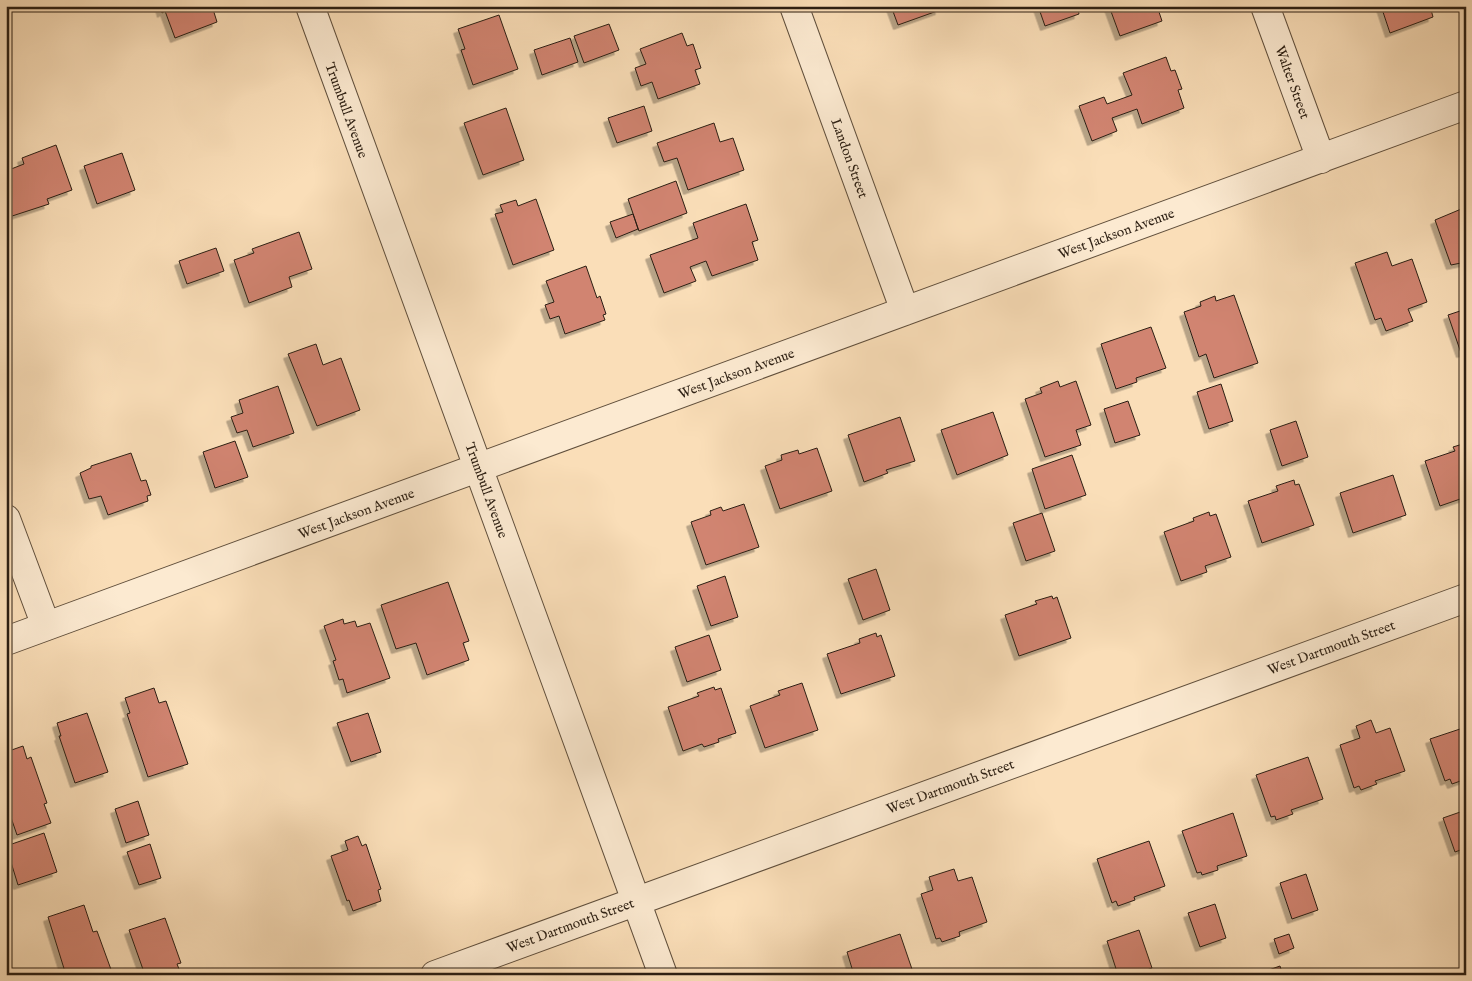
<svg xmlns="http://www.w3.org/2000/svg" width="1472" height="981" font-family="'IM FELL English',serif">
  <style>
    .building { fill: #d18471; stroke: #2c1f13; filter: url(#shadow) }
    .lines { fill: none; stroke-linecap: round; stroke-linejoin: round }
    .minor-casing { stroke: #604f3c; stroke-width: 30 }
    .minor { stroke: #fcead1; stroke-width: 28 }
    .labels { text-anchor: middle; stroke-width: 4; stroke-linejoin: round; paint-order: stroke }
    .street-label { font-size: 14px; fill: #2c1f13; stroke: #fcead1 }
  </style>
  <defs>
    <filter id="shadow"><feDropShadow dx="-4.5" dy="4.5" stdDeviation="0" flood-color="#0004"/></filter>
  </defs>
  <rect width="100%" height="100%" fill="#fadeb8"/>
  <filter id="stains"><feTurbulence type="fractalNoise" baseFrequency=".004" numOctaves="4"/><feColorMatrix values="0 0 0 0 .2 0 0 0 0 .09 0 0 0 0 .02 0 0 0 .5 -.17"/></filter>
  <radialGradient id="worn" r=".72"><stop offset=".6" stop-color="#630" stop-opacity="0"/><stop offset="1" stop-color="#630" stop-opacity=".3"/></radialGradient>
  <path class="building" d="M 160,6 L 212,6 L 217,22 L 175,38 L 165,11 L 162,13 Z
    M 891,6 L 939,6 L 940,10 L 898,25 Z
    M 1038,6 L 1077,6 L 1079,14 L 1045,26 Z
    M 1109,6 L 1157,6 L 1162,21 L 1120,36 Z
    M 1381,6 L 1430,6 L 1433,17 L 1390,33 Z
    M 499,15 L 518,69 L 473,85 L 461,50 L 465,49 L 458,29 Z
    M 609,24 L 619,50 L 584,63 L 574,36 Z
    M 682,33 L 687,46 L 693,44 L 701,68 L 695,70 L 700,84 L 658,99 L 652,82 L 641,86 L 635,68 L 646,64 L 640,49 Z
    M 570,38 L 578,62 L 542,75 L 534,50 Z
    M 1166,57 L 1171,71 L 1175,70 L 1182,89 L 1178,90 L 1184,108 L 1142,124 L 1137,109 L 1112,118 L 1117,131 L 1092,141 L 1079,106 L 1104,97 L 1107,104 L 1132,95 L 1123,73 Z
    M 644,106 L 652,131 L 617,143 L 608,118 Z
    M 506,108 L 524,160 L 483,175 L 464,123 Z
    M 714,123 L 720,142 L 733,138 L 744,170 L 688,190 L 677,158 L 664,162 L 657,143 Z
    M 56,145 L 72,190 L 47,199 L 49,204 L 6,218 L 6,171 L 24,164 L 22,158 Z
    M 122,153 L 135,190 L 97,204 L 84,166 Z
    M 676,181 L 687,213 L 639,231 L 628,199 Z
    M 536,199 L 554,250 L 513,265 L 495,214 L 503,212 L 500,205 L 516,200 L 518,206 Z
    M 746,204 L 758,240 L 752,242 L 758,260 L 712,276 L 706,261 L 690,267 L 696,281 L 664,293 L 650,255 L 698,238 L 693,223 Z
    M 1466,207 L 1466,262 L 1451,265 L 1435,220 Z
    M 633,214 L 638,229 L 616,238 L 610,222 Z
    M 299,232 L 312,269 L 289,277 L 292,287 L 249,303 L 234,260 L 254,253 L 252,249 Z
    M 216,248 L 224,271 L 187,284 L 179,261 Z
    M 1387,252 L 1392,266 L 1412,259 L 1427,302 L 1408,309 L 1413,321 L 1386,331 L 1381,318 L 1375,320 L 1355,263 Z
    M 586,266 L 597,298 L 600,296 L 606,314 L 603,315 L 605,320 L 565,334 L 559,316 L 550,319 L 545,305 L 554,302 L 546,281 Z
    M 1234,295 L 1258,363 L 1214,378 L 1206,354 L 1199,357 L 1184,312 L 1201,306 L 1200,302 L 1215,296 L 1216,301 Z
    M 1466,309 L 1466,352 L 1461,353 L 1448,315 Z
    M 1151,327 L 1166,368 L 1136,378 L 1137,382 L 1116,389 L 1101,344 Z
    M 316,344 L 323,365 L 341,358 L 360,410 L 317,426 L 288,354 Z
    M 1058,381 L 1060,387 L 1076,381 L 1091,425 L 1076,430 L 1081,445 L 1045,457 L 1025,399 L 1042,393 L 1040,388 Z
    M 1221,384 L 1233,421 L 1209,429 L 1197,392 Z
    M 278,386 L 294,433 L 253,447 L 247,430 L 237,433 L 231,417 L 243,413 L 239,400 Z
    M 1128,401 L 1140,435 L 1115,443 L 1104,409 Z
    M 993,412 L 1008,455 L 957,475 L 941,430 Z
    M 900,417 L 915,461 L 886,470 L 888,473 L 864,482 L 848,435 Z
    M 1296,421 L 1308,457 L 1282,466 L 1270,430 Z
    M 235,441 L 248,477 L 215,488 L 203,452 Z
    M 1466,443 L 1466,497 L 1440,506 L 1425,461 L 1455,451 L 1453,447 Z
    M 817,448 L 832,491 L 780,509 L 765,466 L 782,460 L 781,455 L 798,450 L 799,454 Z
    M 131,453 L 141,481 L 146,480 L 151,495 L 147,496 L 148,501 L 108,515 L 101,496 L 89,499 L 80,473 L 91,468 L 91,466 Z
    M 1072,455 L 1086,495 L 1045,509 L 1032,469 Z
    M 1393,475 L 1406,515 L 1353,533 L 1340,493 Z
    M 1294,480 L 1295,485 L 1299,484 L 1314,525 L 1262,543 L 1248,501 L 1278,491 L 1276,486 Z
    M 744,504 L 759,547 L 706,565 L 691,522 L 711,515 L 710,511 L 721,507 L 723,511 Z
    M 1209,512 L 1210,516 L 1216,514 L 1231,557 L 1205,566 L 1207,572 L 1181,581 L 1164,532 L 1194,521 L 1193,518 Z
    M 1042,513 L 1055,551 L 1026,561 L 1013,523 Z
    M 876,569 L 890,610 L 863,620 L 848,579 Z
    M 725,576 L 738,617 L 711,626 L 697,586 Z
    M 448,582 L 469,641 L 463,643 L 469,660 L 427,675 L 416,643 L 396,649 L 381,605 Z
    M 1052,596 L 1053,599 L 1057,597 L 1071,638 L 1019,656 L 1005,615 L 1037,604 L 1035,601 Z
    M 343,619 L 344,624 L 355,621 L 357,627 L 370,623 L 390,678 L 347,693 L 343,679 L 339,680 L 333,661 L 336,660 L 324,626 Z
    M 876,633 L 877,637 L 881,635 L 895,676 L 841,694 L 827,654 L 860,643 L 859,639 Z
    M 709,635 L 721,670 L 687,682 L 675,647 Z
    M 802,683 L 818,730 L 765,748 L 750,706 L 780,695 L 778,691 Z
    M 714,687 L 715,690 L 721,688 L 736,733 L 718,739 L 719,742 L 704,747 L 702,744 L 683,751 L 668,707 L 699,696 L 697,693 Z
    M 154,688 L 159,703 L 166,701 L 188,764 L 148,777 L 127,714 L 130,713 L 125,698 Z
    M 87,713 L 108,772 L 75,783 L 59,736 L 61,736 L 57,723 Z
    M 368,713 L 381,752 L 351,762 L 337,723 Z
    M 1371,720 L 1376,733 L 1390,728 L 1405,771 L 1375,781 L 1377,784 L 1361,790 L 1359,786 L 1354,788 L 1340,745 L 1360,738 L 1356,726 Z
    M 1466,727 L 1466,779 L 1452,784 L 1450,779 L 1445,781 L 1430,739 Z
    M 23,746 L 27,759 L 31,757 L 47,803 L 44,804 L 51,823 L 17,835 L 6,803 L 6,752 Z
    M 1308,757 L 1323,799 L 1291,810 L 1293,814 L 1276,820 L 1275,816 L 1271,817 L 1256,775 Z
    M 138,801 L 149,835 L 126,843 L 115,809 Z
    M 1466,810 L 1466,848 L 1455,852 L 1443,818 Z
    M 1233,813 L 1247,856 L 1217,866 L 1218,870 L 1202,875 L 1201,872 L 1197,873 L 1182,831 Z
    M 44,833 L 57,872 L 18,885 L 6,846 Z
    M 358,836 L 362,846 L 366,844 L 381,889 L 378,890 L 381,901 L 353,911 L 349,900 L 347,901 L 331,856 L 348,850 L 345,841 Z
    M 1149,841 L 1165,886 L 1134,897 L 1135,900 L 1118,906 L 1116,901 L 1112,903 L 1097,859 Z
    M 150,844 L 161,878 L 139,885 L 127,852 Z
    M 954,869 L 958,881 L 972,877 L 987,922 L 959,932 L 960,936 L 942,942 L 940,938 L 936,939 L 921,894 L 933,890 L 929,877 Z
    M 1306,874 L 1318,910 L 1292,919 L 1280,883 Z
    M 1215,904 L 1226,938 L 1200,947 L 1188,913 Z
    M 84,905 L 93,932 L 97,931 L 113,975 L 66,975 L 48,917 Z
    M 165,918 L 181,963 L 177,964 L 181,974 L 145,975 L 129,930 Z
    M 1139,930 L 1152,968 L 1134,975 L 1118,975 L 1107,941 Z
    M 900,934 L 914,975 L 854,975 L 847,952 Z
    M 1289,934 L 1294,948 L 1279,954 L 1274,939 Z
    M 1280,966 L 1283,975 L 1255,975 Z"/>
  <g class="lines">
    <g class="minor-casing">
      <path id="minor" d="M 310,6 L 663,975
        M 794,6 L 905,311
        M 1265,6 L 1321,159
        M 6,519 L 46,626
        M 6,641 L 1466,105
        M 435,975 L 1466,598"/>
    </g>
    <use href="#minor" class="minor"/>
  </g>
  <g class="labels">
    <g class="street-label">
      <text transform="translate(1293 82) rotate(70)" y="5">Walter Street</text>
      <text transform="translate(347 110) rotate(70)" y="5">Trumbull Avenue</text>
      <text transform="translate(850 158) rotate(70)" y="5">Landon Street</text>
      <text transform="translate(1116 233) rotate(-20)" y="5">West Jackson Avenue</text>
      <text transform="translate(736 373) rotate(-20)" y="5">West Jackson Avenue</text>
      <text transform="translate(487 490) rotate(70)" y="5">Trumbull Avenue</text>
      <text transform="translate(356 513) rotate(-20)" y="5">West Jackson Avenue</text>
      <text transform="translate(1331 647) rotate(-20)" y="5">West Dartmouth Street</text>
      <text transform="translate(950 786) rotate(-20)" y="5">West Dartmouth Street</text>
      <text transform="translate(570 925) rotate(-20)" y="5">West Dartmouth Street</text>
    </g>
  </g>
  <rect width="1472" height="981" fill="none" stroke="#fadeb8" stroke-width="25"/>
  <rect x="8" y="8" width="1457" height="966" fill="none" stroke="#2c1f13" stroke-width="2.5"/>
  <rect x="12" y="12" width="1447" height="956" fill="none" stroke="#2c1f13"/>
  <rect width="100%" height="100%" filter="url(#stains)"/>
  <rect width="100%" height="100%" fill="url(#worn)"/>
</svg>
